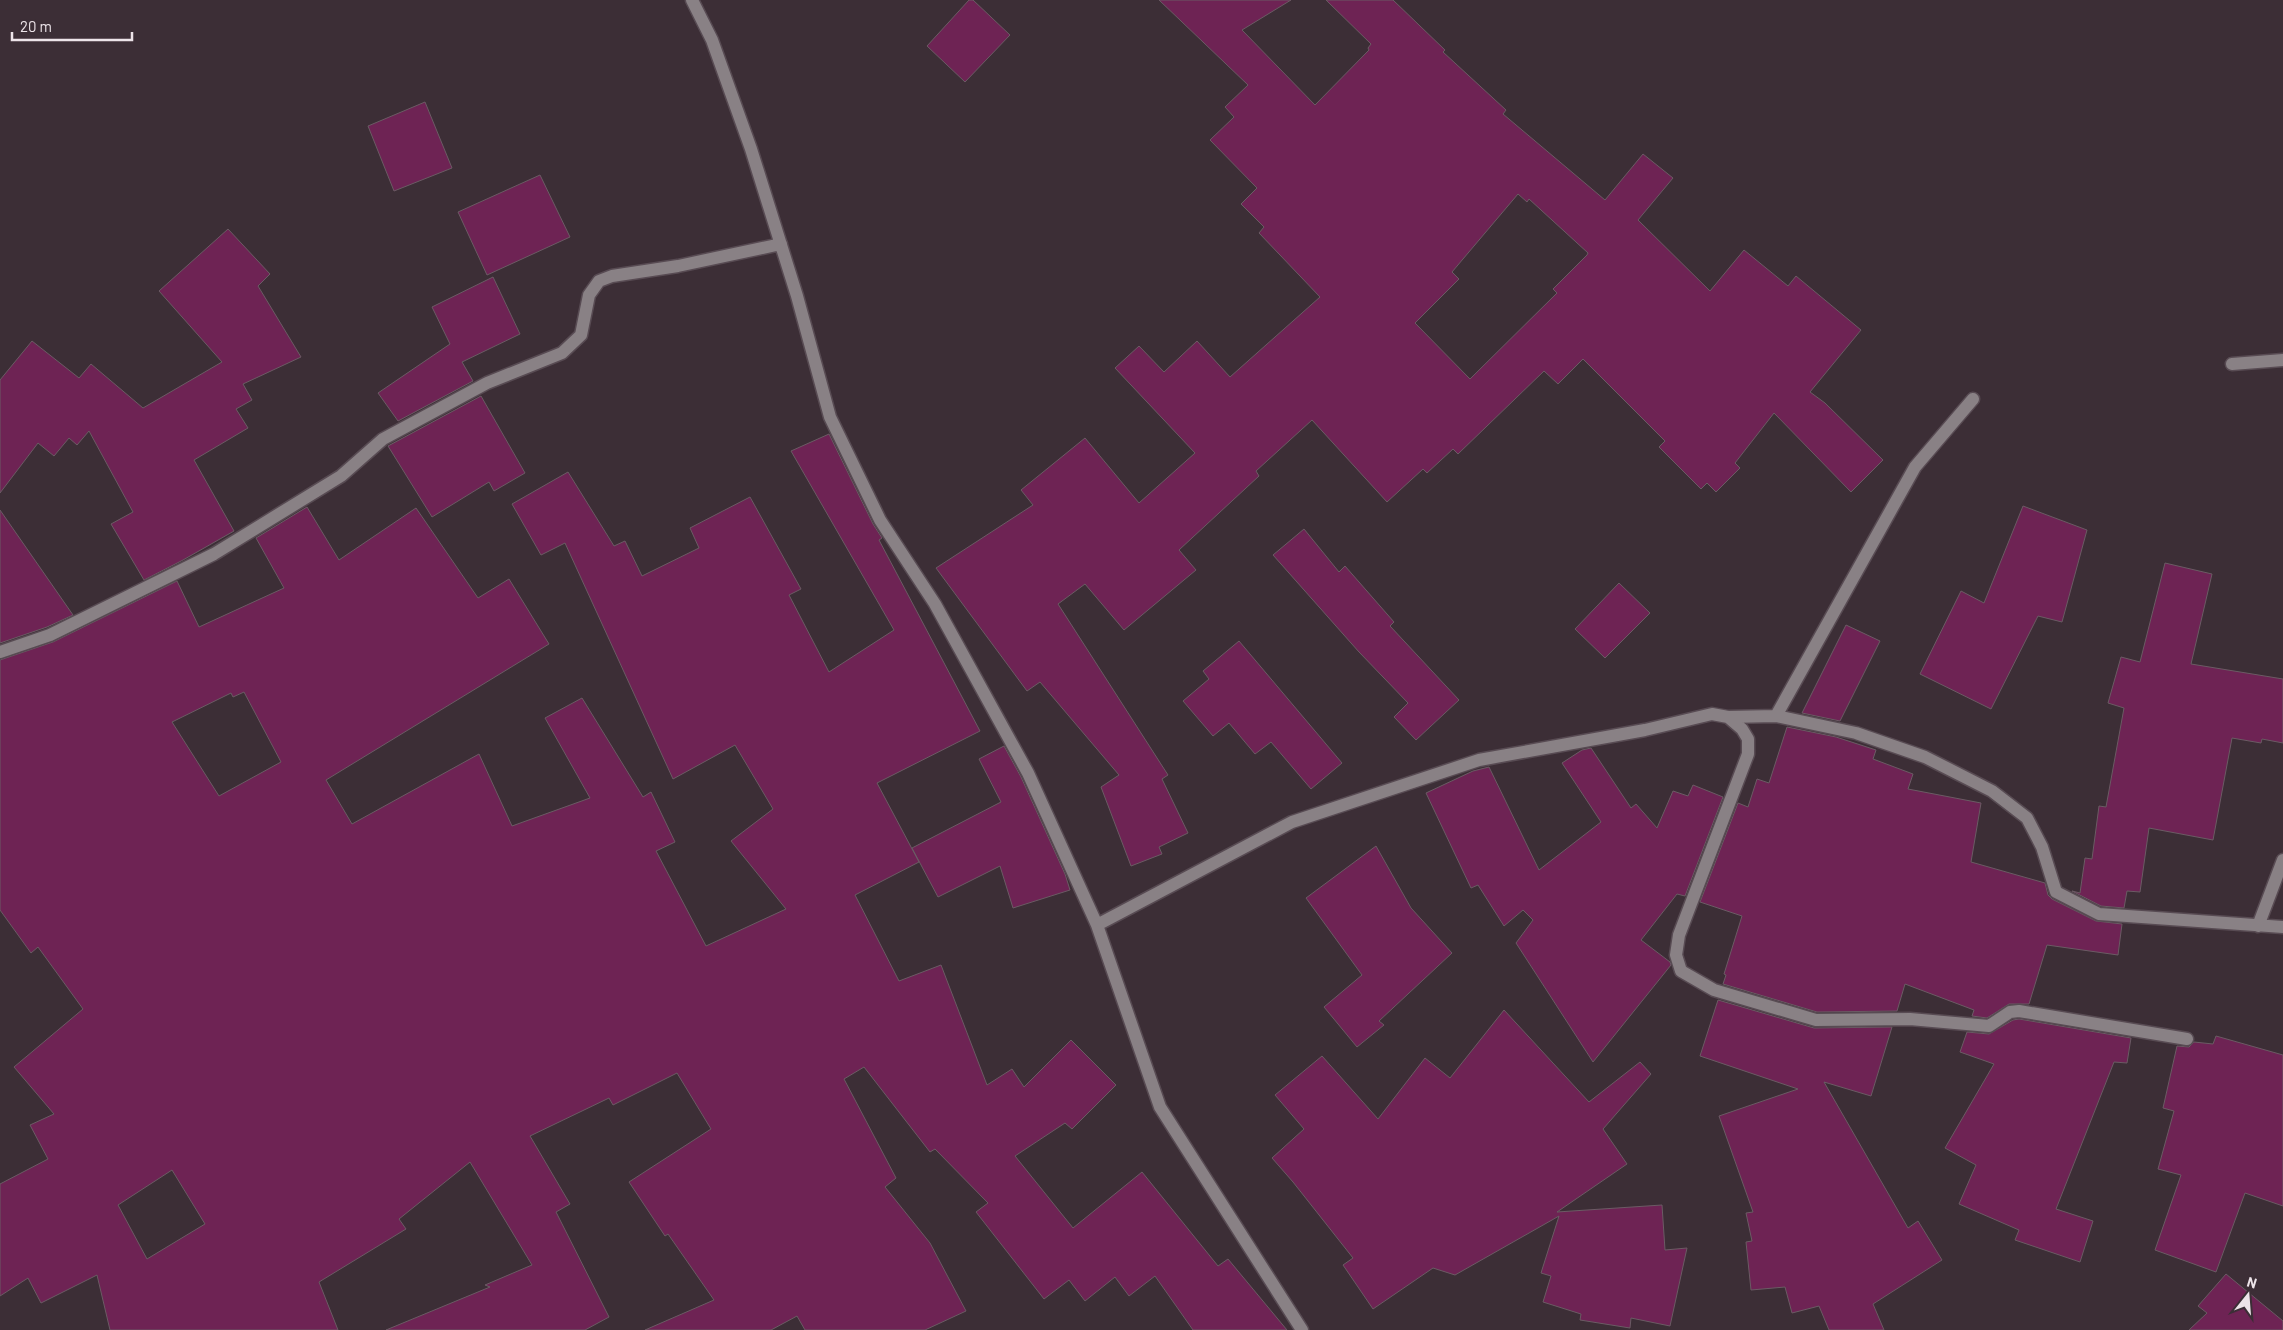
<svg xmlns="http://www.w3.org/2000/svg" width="2283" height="1330" font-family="Barlow,sans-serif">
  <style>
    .building { fill: #6e2354; stroke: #6b5b64; fill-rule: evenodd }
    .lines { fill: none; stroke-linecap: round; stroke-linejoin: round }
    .minor-casing { stroke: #584b53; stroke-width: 15 }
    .minor { stroke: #898185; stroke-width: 12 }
  </style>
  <rect width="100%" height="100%" fill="#3c2e36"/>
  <path class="building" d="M 969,0 L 973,0 L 1010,35 L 965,82 L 927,46 Z
    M 1159,0 L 1291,0 L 1242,30 L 1315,105 L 1369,50 L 1368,48 L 1371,44 L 1326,0 L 1393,0 L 1445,50 L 1443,52 L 1506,110 L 1503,114 L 1605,200 L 1643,154 L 1673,178 L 1638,220 L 1710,291 L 1744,250 L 1788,286 L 1796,276 L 1861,330 L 1810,392 L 1825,403 L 1883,460 L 1851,492 L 1774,413 L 1735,463 L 1740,468 L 1716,492 L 1707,483 L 1701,489 L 1659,447 L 1665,441 L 1583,359 L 1558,384 L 1544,371 L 1458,454 L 1453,449 L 1427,473 L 1423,469 L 1387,502 L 1312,420 L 1256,471 L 1259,476 L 1179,550 L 1196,570 L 1124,630 L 1085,584 L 1058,604 L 1168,775 L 1162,779 L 1188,833 L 1159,847 L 1162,854 L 1131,866 L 1101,787 L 1119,775 L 1040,682 L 1027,691 L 936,568 L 1033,505 L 1021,490 L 1085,438 L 1139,503 L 1195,453 L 1115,368 L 1139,346 L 1164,372 L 1197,341 L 1230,377 L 1320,297 L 1259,233 L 1264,227 L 1241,204 L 1257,188 L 1210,140 L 1234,117 L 1225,107 L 1248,85 ZM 1518,194 L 1527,202 L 1529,199 L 1588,253 L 1587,255 L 1553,289 L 1557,293 L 1470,379 L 1415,323 L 1459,279 L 1452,272 Z
    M 425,102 L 452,168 L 394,191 L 368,126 Z
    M 540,175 L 570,237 L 487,275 L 458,212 Z
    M 228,229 L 270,274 L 258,286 L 301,357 L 243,384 L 252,400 L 236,409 L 248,428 L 194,460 L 234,531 L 183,560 L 144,580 L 111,524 L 133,512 L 89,431 L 77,445 L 69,438 L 54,456 L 38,443 L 0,493 L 0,380 L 32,341 L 79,378 L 91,364 L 143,408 L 222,362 L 159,291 Z
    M 493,277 L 520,334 L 462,362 L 473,381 L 398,421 L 378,393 L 450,344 L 432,307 Z
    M 481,396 L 525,473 L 494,491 L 489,482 L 432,517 L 388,446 Z
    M 829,434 L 873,524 L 882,538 L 879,540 L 980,731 L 877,783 L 919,862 L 855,895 L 899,981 L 941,965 L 987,1085 L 1012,1069 L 1024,1087 L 1071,1040 L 1116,1085 L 1072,1129 L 1065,1123 L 1015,1156 L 1073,1228 L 1142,1172 L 1218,1266 L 1228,1259 L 1287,1330 L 1193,1330 L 1155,1276 L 1129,1296 L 1115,1277 L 1085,1301 L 1069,1280 L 1044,1299 L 976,1212 L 988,1203 L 935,1149 L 930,1152 L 864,1067 L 844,1079 L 896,1178 L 885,1187 L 930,1243 L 966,1311 L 925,1330 L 805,1330 L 797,1316 L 771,1330 L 645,1330 L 714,1300 L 668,1234 L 665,1236 L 629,1182 L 711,1129 L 677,1073 L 613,1105 L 609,1098 L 530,1136 L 570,1204 L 556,1212 L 609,1317 L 585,1330 L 386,1330 L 490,1287 L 485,1285 L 532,1265 L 470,1162 L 399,1219 L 406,1229 L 319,1282 L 338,1330 L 110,1330 L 97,1275 L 41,1303 L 28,1278 L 0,1296 L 0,1184 L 48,1159 L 30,1125 L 54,1114 L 14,1067 L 83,1009 L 38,947 L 31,953 L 0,910 L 0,660 L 53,642 L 177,581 L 199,627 L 284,588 L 256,538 L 307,507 L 339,560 L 416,508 L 478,598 L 509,579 L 549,644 L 326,780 L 352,824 L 479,754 L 512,826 L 590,798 L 545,718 L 582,698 L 643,797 L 651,792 L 675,842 L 656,851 L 706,946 L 786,909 L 731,841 L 773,809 L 735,745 L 673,779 L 565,543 L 541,555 L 512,504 L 568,472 L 614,546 L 625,541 L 642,576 L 699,548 L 690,528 L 750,497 L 801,589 L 789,595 L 829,672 L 894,630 L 791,451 ZM 244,692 L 281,762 L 219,796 L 172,722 L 231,693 L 233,697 ZM 172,1170 L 205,1224 L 147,1259 L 118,1205 Z
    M 2023,506 L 2087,530 L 2062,622 L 2038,616 L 1991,709 L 1920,674 L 1961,591 L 1984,603 Z
    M 0,510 L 73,615 L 47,627 L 0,643 Z
    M 1304,529 L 1339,572 L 1345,566 L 1394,622 L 1390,626 L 1459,700 L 1416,740 L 1394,717 L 1408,703 L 1359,652 L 1273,555 Z
    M 2165,563 L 2212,574 L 2191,664 L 2283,679 L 2283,743 L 2262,739 L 2261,743 L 2232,738 L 2213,840 L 2149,828 L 2140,892 L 2127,891 L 2124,908 L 2101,906 L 2072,891 L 2080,893 L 2085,858 L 2092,859 L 2099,806 L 2106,807 L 2124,708 L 2108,703 L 2121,657 L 2140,662 Z
    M 1619,583 L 1650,613 L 1605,658 L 1575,629 Z
    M 1846,625 L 1880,641 L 1840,721 L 1802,713 Z
    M 1239,641 L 1342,763 L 1311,789 L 1271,742 L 1255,754 L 1229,723 L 1213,736 L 1183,701 L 1209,679 L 1203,671 Z
    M 1787,727 L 1836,737 L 1876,750 L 1873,759 L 1913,774 L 1908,789 L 1981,803 L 1971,862 L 2045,883 L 2048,895 L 2052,899 L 2096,921 L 2122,924 L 2118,955 L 2047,945 L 2029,1004 L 2009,1004 L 1987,1018 L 1972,1016 L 1974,1010 L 1905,984 L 1897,1011 L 1817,1012 L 1723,984 L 1726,975 L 1724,974 L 1742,916 L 1700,902 L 1738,803 L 1748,807 L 1757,779 L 1769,783 Z
    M 1004,746 L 1021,777 L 1065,874 L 1070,890 L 1013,908 L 1000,866 L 938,897 L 912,848 L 1001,802 L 979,759 Z
    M 1591,748 L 1631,808 L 1636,804 L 1657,828 L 1673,791 L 1688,796 L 1693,785 L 1723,797 L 1685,896 L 1677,894 L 1641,940 L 1670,962 L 1671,965 L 1593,1062 L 1516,943 L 1533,920 L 1523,910 L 1504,926 L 1478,885 L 1471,888 L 1426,793 L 1473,771 L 1489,767 L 1539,870 L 1601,822 L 1562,763 L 1582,750 Z
    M 1376,846 L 1411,908 L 1452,953 L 1379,1021 L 1384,1025 L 1357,1047 L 1324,1007 L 1362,975 L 1306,898 Z
    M 1718,1000 L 1814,1028 L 1892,1027 L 1871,1096 L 1824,1082 L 1908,1228 L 1918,1221 L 1942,1260 L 1873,1304 L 1884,1330 L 1829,1330 L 1819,1306 L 1792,1313 L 1785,1287 L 1751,1290 L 1746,1242 L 1752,1241 L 1746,1213 L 1753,1212 L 1719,1116 L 1798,1089 L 1700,1056 Z
    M 1504,1010 L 1589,1102 L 1640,1062 L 1651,1074 L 1603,1129 L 1627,1164 L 1557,1212 L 1662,1205 L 1665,1250 L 1687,1248 L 1670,1326 L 1631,1318 L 1630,1328 L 1580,1320 L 1581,1314 L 1543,1302 L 1551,1276 L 1541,1273 L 1559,1216 L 1455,1275 L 1433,1268 L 1373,1309 L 1343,1265 L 1353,1258 L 1293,1182 L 1272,1158 L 1304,1129 L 1275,1095 L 1322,1056 L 1378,1119 L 1425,1058 L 1450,1078 Z
    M 2019,1019 L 2131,1038 L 2127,1063 L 2114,1062 L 2056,1209 L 2093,1221 L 2080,1262 L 2015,1240 L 2019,1230 L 1959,1204 L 1976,1165 L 1945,1148 L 1994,1064 L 1960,1052 L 1967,1032 L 1989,1034 L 2013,1020 Z
    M 2216,1036 L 2283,1055 L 2283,1206 L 2245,1193 L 2216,1272 L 2155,1250 L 2181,1175 L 2158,1169 L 2174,1111 L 2163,1108 L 2177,1046 L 2189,1047 L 2194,1042 L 2213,1044 Z
    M 2226,1274 L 2283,1321 L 2283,1330 L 2189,1330 L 2207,1313 L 2198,1306 Z"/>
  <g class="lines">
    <g class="minor-casing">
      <path id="minor" d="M 692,0 L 712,40 L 751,149 L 797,296 L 830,417 L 880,520 L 935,604 L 1028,773 L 1097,925 L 1160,1107 L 1302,1330
        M 2232,364 L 2283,360
        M 0,652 L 50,635 L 214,554 L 341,476 L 383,439 L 487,383 L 562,353 L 581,335 L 589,295 L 599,281 L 612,276 L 678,266 L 781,244
        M 1776,716 L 1915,467 L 1973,399
        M 1728,717 L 1776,716 L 1856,733 L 1925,757 L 1992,791 L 2027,818 L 2042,847 L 2056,892 L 2099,914 L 2283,927
        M 1097,925 L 1292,822 L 1479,760 L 1645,730 L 1712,714 L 1728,717 L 1742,729 L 1748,739 L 1748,754 L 1679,935 L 1676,955 L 1681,971 L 1714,990 L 1816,1020 L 1910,1019 L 1989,1026 L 2010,1012 L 2019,1011 L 2187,1039
        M 2258,926 L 2283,860"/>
    </g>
    <use href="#minor" class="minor"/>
  </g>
  <g transform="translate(2248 1295) rotate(17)" stroke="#3c2e36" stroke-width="4" paint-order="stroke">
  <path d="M0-4L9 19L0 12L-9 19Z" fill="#ede4e9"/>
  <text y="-8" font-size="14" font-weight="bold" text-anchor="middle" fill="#ede4e9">N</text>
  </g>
  <path d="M12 32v8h120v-8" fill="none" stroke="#ede4e9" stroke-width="2.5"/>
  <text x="20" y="32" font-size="15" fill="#ede4e9" stroke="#3c2e36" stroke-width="4" paint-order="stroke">20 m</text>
</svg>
